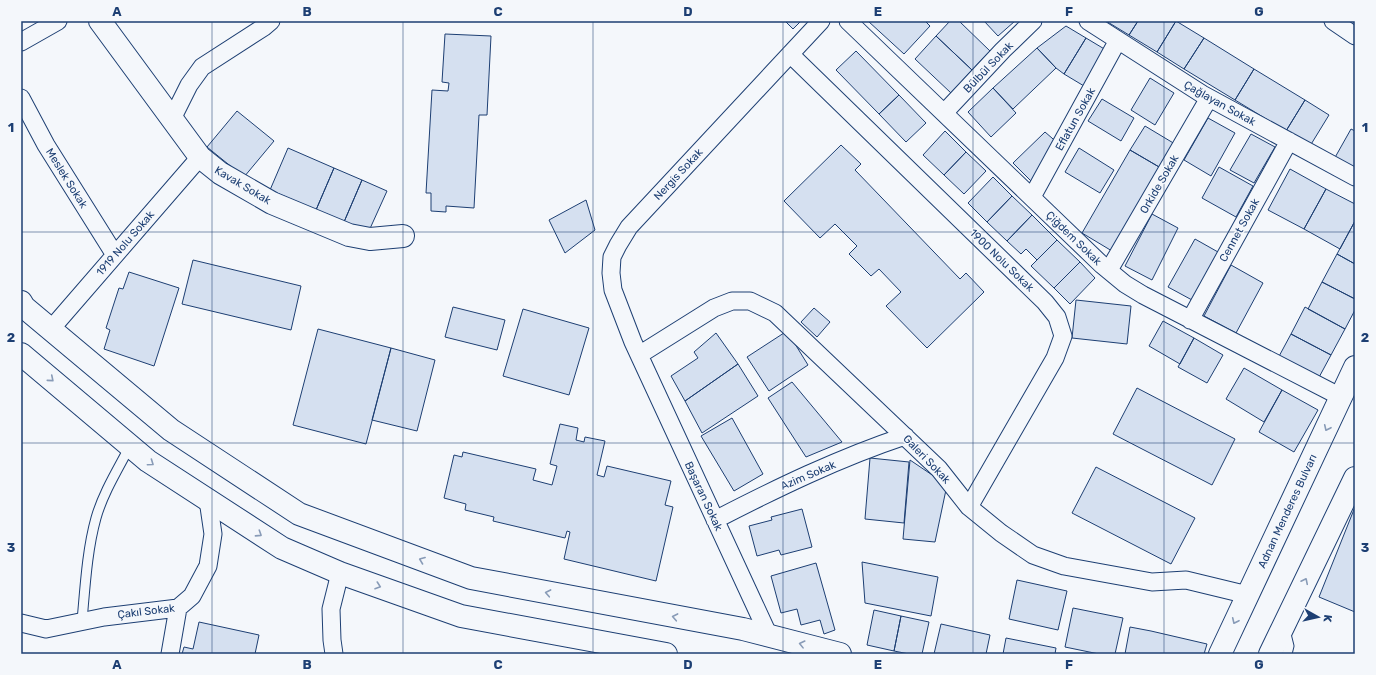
<svg xmlns="http://www.w3.org/2000/svg" width="1376" height="675" font-family="Rubik,sans-serif">
  <style>
    .building { fill: #d5e0f0; stroke: #1d3f73 }
    .lines { fill: none; stroke-linecap: round; stroke-linejoin: round }
    .lane-casing { stroke: #1d3f73; stroke-width: 11 }
    .street-casing { stroke: #1d3f73; stroke-width: 19 }
    .secondary-casing { stroke: #1d3f73; stroke-width: 24 }
    .highway-casing { stroke: #1d3f73; stroke-width: 24 }
    .lane { stroke: #f4f7fb; stroke-width: 9 }
    .street { stroke: #f4f7fb; stroke-width: 17 }
    .secondary { stroke: #f4f7fb; stroke-width: 22 }
    .highway { stroke: #f4f7fb; stroke-width: 22 }
    .oneway { stroke: #889bb7 }
    .grid { fill: none; stroke: #1d3f73; stroke-width: 1; stroke-opacity: 0.55 }
    .labels { text-anchor: middle; stroke-width: 3; stroke-linejoin: round; paint-order: stroke }
    .street-label { font-size: 11px; fill: #1d3f73; stroke: #f4f7fb }
    .neatline { fill: none; stroke: #1d3f73; stroke-width: 1.5 }
    .grid-label { font-size: 13px; text-anchor: middle; font-weight: bold; fill: #1d3f73 }
  </style>
  <rect width="100%" height="100%" fill="#f4f7fb"/>
  <path class="building" d="M 785,21 L 801,21 L 793,29 Z
    M 868,21 L 925,21 L 930,26 L 904,54 Z
    M 950,21 L 959,21 L 990,51 L 972,70 L 936,36 Z
    M 984,21 L 1015,21 L 998,36 Z
    M 1106,21 L 1138,21 L 1129,35 Z
    M 1138,21 L 1176,21 L 1157,52 L 1129,35 Z
    M 1176,21 L 1204,38 L 1184,69 L 1157,52 Z
    M 1066,26 L 1086,38 L 1064,74 L 1056,68 L 1037,48 Z
    M 445,34 L 491,36 L 487,115 L 479,115 L 474,208 L 446,206 L 446,212 L 431,211 L 431,193 L 426,193 L 432,90 L 448,91 L 449,83 L 442,82 Z
    M 936,36 L 972,70 L 951,93 L 915,59 Z
    M 1086,38 L 1111,53 L 1089,89 L 1064,74 Z
    M 1204,38 L 1254,69 L 1235,100 L 1184,69 Z
    M 1037,48 L 1056,68 L 1013,109 L 993,88 Z
    M 856,51 L 899,95 L 879,114 L 836,70 Z
    M 1254,69 L 1305,100 L 1286,131 L 1235,100 Z
    M 1150,78 L 1174,93 L 1155,125 L 1131,110 Z
    M 993,88 L 1016,113 L 991,137 L 968,112 Z
    M 899,95 L 926,123 L 906,142 L 879,114 Z
    M 1102,99 L 1134,118 L 1121,141 L 1088,121 Z
    M 1305,100 L 1329,115 L 1310,146 L 1286,131 Z
    M 237,111 L 274,141 L 244,177 L 207,147 Z
    M 1208,118 L 1235,133 L 1211,176 L 1184,160 Z
    M 1145,126 L 1180,147 L 1166,171 L 1130,150 Z
    M 1351,129 L 1355,131 L 1355,174 L 1333,161 Z
    M 945,131 L 966,152 L 944,175 L 923,155 Z
    M 1045,132 L 1060,145 L 1040,183 L 1031,181 L 1013,163 Z
    M 1251,134 L 1275,147 L 1254,183 L 1230,170 Z
    M 841,145 L 861,164 L 855,170 L 960,279 L 966,273 L 984,292 L 927,348 L 886,306 L 901,292 L 879,269 L 871,276 L 849,254 L 857,246 L 835,224 L 820,238 L 784,201 Z
    M 288,148 L 334,168 L 316,210 L 270,190 Z
    M 1079,148 L 1114,170 L 1100,193 L 1065,172 Z
    M 1130,150 L 1166,171 L 1117,254 L 1082,233 Z
    M 966,152 L 986,171 L 964,194 L 944,175 Z
    M 1219,167 L 1253,186 L 1236,217 L 1202,198 Z
    M 334,168 L 362,180 L 344,222 L 316,210 Z
    M 1290,169 L 1326,189 L 1304,229 L 1268,210 Z
    M 993,177 L 1012,196 L 987,222 L 968,203 Z
    M 362,180 L 387,191 L 368,233 L 344,222 Z
    M 1326,189 L 1355,204 L 1355,221 L 1340,249 L 1304,229 Z
    M 1012,196 L 1032,215 L 1007,241 L 987,222 Z
    M 586,200 L 595,230 L 565,253 L 549,220 Z
    M 1152,214 L 1178,228 L 1152,280 L 1125,266 Z
    M 1032,215 L 1057,240 L 1037,260 L 1026,249 L 1021,254 L 1007,241 Z
    M 1355,221 L 1355,264 L 1337,254 Z
    M 1195,239 L 1218,252 L 1192,300 L 1168,287 Z
    M 1057,240 L 1080,262 L 1054,288 L 1031,266 Z
    M 1337,254 L 1355,264 L 1355,299 L 1322,282 Z
    M 193,260 L 301,286 L 291,330 L 182,304 Z
    M 1080,262 L 1095,278 L 1070,304 L 1054,288 Z
    M 1231,265 L 1263,283 L 1236,333 L 1204,316 Z
    M 129,272 L 179,288 L 154,366 L 104,349 L 110,330 L 106,328 L 119,288 L 123,289 Z
    M 1322,282 L 1355,299 L 1355,310 L 1345,329 L 1308,309 Z
    M 1076,300 L 1131,306 L 1127,344 L 1072,338 Z
    M 453,307 L 505,320 L 497,350 L 445,337 Z
    M 1305,307 L 1345,329 L 1331,355 L 1291,334 Z
    M 814,308 L 830,322 L 817,337 L 801,322 Z
    M 523,309 L 589,328 L 569,395 L 503,376 Z
    M 1163,321 L 1194,338 L 1180,364 L 1149,346 Z
    M 318,329 L 391,348 L 366,444 L 293,425 Z
    M 787,331 L 808,365 L 769,391 L 747,357 Z
    M 716,333 L 738,364 L 685,401 L 671,376 L 698,358 L 694,352 Z
    M 1291,334 L 1331,355 L 1317,381 L 1277,360 Z
    M 1194,338 L 1223,355 L 1207,383 L 1178,367 Z
    M 391,348 L 435,360 L 417,431 L 372,420 Z
    M 738,364 L 758,396 L 702,433 L 685,401 Z
    M 1244,368 L 1282,390 L 1264,422 L 1226,399 Z
    M 792,382 L 842,442 L 806,457 L 768,398 Z
    M 1137,388 L 1235,439 L 1212,485 L 1113,434 Z
    M 1282,390 L 1318,410 L 1294,452 L 1259,432 Z
    M 732,418 L 763,474 L 734,491 L 701,436 Z
    M 560,424 L 578,428 L 576,440 L 584,442 L 585,437 L 605,441 L 597,475 L 604,477 L 607,466 L 671,481 L 665,505 L 673,507 L 656,581 L 564,559 L 570,532 L 567,531 L 565,538 L 493,521 L 494,517 L 465,510 L 466,504 L 444,498 L 454,455 L 462,457 L 463,452 L 536,469 L 533,480 L 552,485 L 557,466 L 550,464 Z
    M 870,458 L 909,462 L 904,523 L 865,519 Z
    M 910,460 L 947,485 L 935,542 L 903,539 Z
    M 1096,467 L 1195,518 L 1171,564 L 1072,513 Z
    M 1355,507 L 1355,612 L 1319,597 Z
    M 802,509 L 812,547 L 781,555 L 779,550 L 757,556 L 749,526 L 772,520 L 771,517 Z
    M 862,562 L 938,577 L 931,616 L 865,603 Z
    M 816,563 L 835,630 L 824,634 L 820,620 L 801,625 L 797,609 L 781,613 L 771,576 Z
    M 1017,580 L 1067,591 L 1058,630 L 1009,619 Z
    M 1073,608 L 1123,618 L 1115,654 L 1099,654 L 1065,647 Z
    M 874,610 L 901,616 L 894,651 L 867,645 Z
    M 901,616 L 929,622 L 922,654 L 909,654 L 894,651 Z
    M 199,622 L 259,635 L 255,654 L 182,654 L 184,647 L 193,649 Z
    M 941,624 L 990,635 L 986,654 L 934,654 Z
    M 1130,627 L 1151,631 L 1207,644 L 1204,654 L 1125,654 Z
    M 1006,638 L 1056,648 L 1055,654 L 1003,654 Z"/>
  <g class="lines">
    <g class="lane-casing">
      <path id="lane" d="M 82,621 C 85,588 87,550 96,518 C 103,493 118,469 130,446
        M 1285,630 L 1289,646 L 1287,654"/>
    </g>
    <g class="street-casing">
      <path id="street" d="M 848,21 L 1102,265 L 1125,284 L 1143,295 L 1341,397
        M 1088,21 L 1202,94 L 1355,177
        M 1333,21 L 1355,36
        M 21,42 L 58,21
        M 790,54 L 1045,302 L 1057,317 L 1063,336 L 1055,358 L 969,507
        M 21,98 L 46,145 L 115,255
        M 944,113 L 1003,50 L 1033,21
        M 172,119 L 189,85 L 202,67 L 264,27 L 271,21
        M 1032,197 L 1118,40
        M 1109,270 L 1209,98
        M 1190,320 L 1289,141
        M 51,329 L 200,157
        M 639,355 L 714,308 L 732,301 L 750,301 L 775,313 L 939,469 L 969,507 L 1001,533 L 1033,555 L 1064,566 L 1152,582 L 1186,580 L 1248,595
        M 715,520 C 777,488 839,458 905,436
        M 21,623 L 46,629 L 104,617 L 178,608 L 192,596 L 208,566 L 213,534 L 208,500
        M 769,636 L 633,342 L 613,290 L 611,273 L 612,257 L 618,245 L 629,227 L 821,21
        M 170,654 L 178,608
        M 334,654 L 332,640 L 331,609 L 340,573"/>
    </g>
    <g class="secondary-casing">
      <path id="secondary" d="M 100,21 L 200,157 L 220,173 L 272,203 L 349,235 L 370,239 L 403,236
        M 21,302 L 24,307 L 171,430 L 299,514 L 471,578 L 743,629 L 840,654
        M 21,354 L 148,461 L 282,548 L 340,573 L 461,616 L 666,654"/>
    </g>
    <g class="highway-casing">
      <path id="highway" d="M 1220,654 L 1355,367
        M 1270,654 L 1355,478"/>
    </g>
    <use href="#lane" class="lane"/>
    <use href="#street" class="street"/>
    <use href="#secondary" class="secondary"/>
    <use href="#highway" class="highway"/>
  </g>
  <defs><path id="oneway-chevron" d="M-2-3.5L2.5 0L-2 3.5" fill="none" stroke-width="1.6" stroke-linecap="round" stroke-linejoin="round"/></defs>
  <g class="oneway">
    <use href="#oneway-chevron" transform="translate(51 379) rotate(40)"/>
    <use href="#oneway-chevron" transform="translate(1327 428) rotate(115)"/>
    <use href="#oneway-chevron" transform="translate(151 463) rotate(35)"/>
    <use href="#oneway-chevron" transform="translate(259 534) rotate(33)"/>
    <use href="#oneway-chevron" transform="translate(422 560) rotate(-159)"/>
    <use href="#oneway-chevron" transform="translate(1305 581) rotate(-64)"/>
    <use href="#oneway-chevron" transform="translate(378 586) rotate(19)"/>
    <use href="#oneway-chevron" transform="translate(548 593) rotate(-169)"/>
    <use href="#oneway-chevron" transform="translate(675 617) rotate(-169)"/>
    <use href="#oneway-chevron" transform="translate(1235 621) rotate(115)"/>
    <use href="#oneway-chevron" transform="translate(802 644) rotate(-166)"/>
  </g>
  <path class="grid" d="M 212,21 L 212,654M 403,21 L 403,654M 593,21 L 593,654M 783,21 L 783,654M 973,21 L 973,654M 1164,21 L 1164,654M 21,232 L 1355,232M 21,443 L 1355,443"/>
  <g class="labels">
    <g class="street-label">
      <text transform="translate(988 67) rotate(-46)" y="4">Bülbül Sokak</text>
      <text transform="translate(1220 103) rotate(29)" y="4">Çağlayan Sokak</text>
      <text transform="translate(1075 119) rotate(-61)" y="4">Eflatun Sokak</text>
      <text transform="translate(678 174) rotate(-47)" y="4">Nergis Sokak</text>
      <text transform="translate(67 178) rotate(58)" y="4">Meslek Sokak</text>
      <text transform="translate(1159 184) rotate(-60)" y="4">Orkide Sokak</text>
      <text transform="translate(243 185) rotate(31)" y="4">Kavak Sokak</text>
      <text transform="translate(1239 230) rotate(-61)" y="4">Cennet Sokak</text>
      <text transform="translate(1074 238) rotate(44)" y="4">Çiğdem Sokak</text>
      <text transform="translate(125 243) rotate(-49)" y="4">1919 Nolu Sokak</text>
      <text transform="translate(1002 260) rotate(44)" y="4">1900 Nolu Sokak</text>
      <text transform="translate(927 459) rotate(46)" y="4">Galeri Sokak</text>
      <text transform="translate(808 475) rotate(-23)" y="4">Azim Sokak</text>
      <text transform="translate(704 496) rotate(65)" y="4">Başaran Sokak</text>
      <text transform="translate(1287 511) rotate(-65)" y="4">Adnan Menderes Bulvarı</text>
      <text transform="translate(146 611) rotate(-7)" y="4">Çakıl Sokak</text>
    </g>
  </g>
  <rect width="1376" height="675" fill="none" stroke="#f4f7fb" stroke-width="44"/>
  <g transform="translate(1318 617) rotate(98)" stroke="#f4f7fb" stroke-width="3" paint-order="stroke">
  <path d="M0-3L7 15L0 10L-7 15Z" fill="#1d3f73"/>
  <text y="-6" font-size="11" font-weight="bold" text-anchor="middle" fill="#1d3f73">K</text>
  </g>
  <rect x="22" y="22" width="1332" height="631" class="neatline"/>
  <g class="grid-label">
    <text x="117" y="16">A</text>
    <text x="307" y="16">B</text>
    <text x="498" y="16">C</text>
    <text x="688" y="16">D</text>
    <text x="878" y="16">E</text>
    <text x="1069" y="16">F</text>
    <text x="1259" y="16">G</text>
    <text x="11" y="132">1</text>
    <text x="1365" y="132">1</text>
    <text x="11" y="342">2</text>
    <text x="1365" y="342">2</text>
    <text x="11" y="552">3</text>
    <text x="1365" y="552">3</text>
    <text x="117" y="669">A</text>
    <text x="307" y="669">B</text>
    <text x="498" y="669">C</text>
    <text x="688" y="669">D</text>
    <text x="878" y="669">E</text>
    <text x="1069" y="669">F</text>
    <text x="1259" y="669">G</text>
  </g>
</svg>
